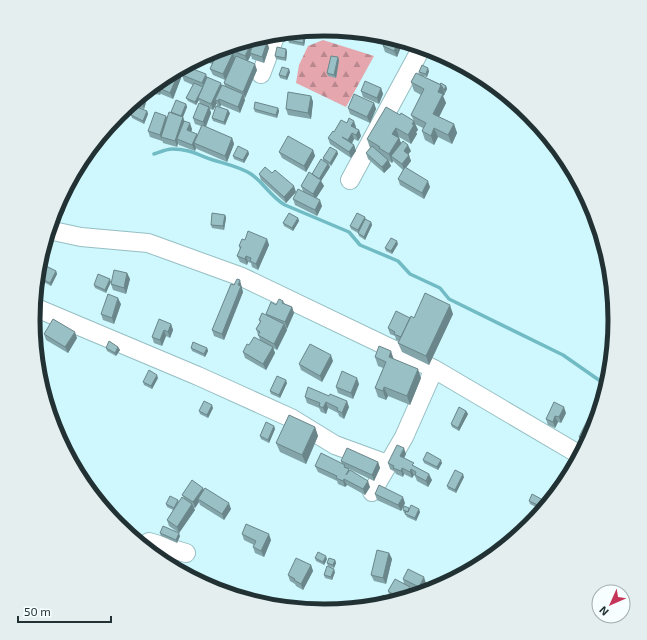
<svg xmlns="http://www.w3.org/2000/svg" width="647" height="640" font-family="'Exo 2',sans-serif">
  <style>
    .forest { fill: url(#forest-firs) }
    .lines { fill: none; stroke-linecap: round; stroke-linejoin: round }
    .stream { stroke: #71bbc5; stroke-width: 3.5 }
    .minor-casing { stroke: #96bec3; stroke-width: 20 }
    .minor { stroke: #fff; stroke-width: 18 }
    .wall { fill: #83a5a9 }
    .shaded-wall { fill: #6a868a }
    .building { fill: #98c0c5; stroke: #6a868a }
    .rim { fill: none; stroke: #223234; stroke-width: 5 }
  </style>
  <defs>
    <pattern id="forest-firs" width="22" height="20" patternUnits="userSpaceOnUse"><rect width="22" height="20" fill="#e5a6ad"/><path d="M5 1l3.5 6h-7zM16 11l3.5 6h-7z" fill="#b9888e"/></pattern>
  </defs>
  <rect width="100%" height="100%" fill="#cef8fd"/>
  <path class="forest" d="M 323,40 L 374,56 L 346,107 L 296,83 L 299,65 L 308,46 Z"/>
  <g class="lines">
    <path class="stream" d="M 154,154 C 160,152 167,149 172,149 C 190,149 198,155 213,160 C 226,164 240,167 251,174 C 264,183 271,197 285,205 L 349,232 L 360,245 L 398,261 L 410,274 L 440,288 L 449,299 L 563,355 L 606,385"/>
    <g class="minor-casing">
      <path id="minor" d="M 261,74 L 276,34
        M 350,180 L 422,47
        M 53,231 L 81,237 L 148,243 L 242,277 L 434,369 L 580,455
        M 34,307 L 198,376 L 291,418 L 335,445 L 387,464
        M 372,492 L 404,437 L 434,369
        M 143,546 L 149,542 L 186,553"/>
    </g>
    <use href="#minor" class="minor"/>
  </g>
  <path class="wall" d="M 323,29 L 322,36 L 305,32 L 306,35 L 304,46 L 289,43 L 288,40 L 303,32 L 303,31 Z
    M 338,30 L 375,34 L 373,42 L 340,34 Z
    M 287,33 L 285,42 L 279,41 L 278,38 Z
    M 255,38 L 267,42 L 269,48 L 264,63 L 252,59 L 251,55 L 248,61 L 257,70 L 245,98 L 244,97 L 245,100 L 240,113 L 221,105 L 220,107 L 217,106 L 217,103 L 213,110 L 210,109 L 211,113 L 206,127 L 232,138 L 234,144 L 227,162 L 197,149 L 196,148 L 195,151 L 179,145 L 178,143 L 177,147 L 163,143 L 162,140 L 162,141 L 150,137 L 148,131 L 166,116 L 167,118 L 172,113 L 171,112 L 186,104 L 187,107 L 183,117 L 184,121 L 192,129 L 191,132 L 198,136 L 201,126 L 195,124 L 193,118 L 200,103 L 199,100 L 196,105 L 188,101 L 186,98 L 193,85 L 184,81 L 182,75 L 207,78 L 225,87 L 224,83 L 225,80 L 213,75 L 210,69 L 212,64 L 198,59 L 212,51 L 218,52 L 219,49 Z
    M 403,42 L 397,57 L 385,52 L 383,46 Z
    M 286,49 L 287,52 L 286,61 L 276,59 L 275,56 Z
    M 339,60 L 336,78 L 328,76 L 327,73 Z
    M 185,66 L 181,74 L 179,73 L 181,78 L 173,99 L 161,94 L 161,92 L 160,95 L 150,93 L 149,89 L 162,78 L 163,77 L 163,79 L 164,77 Z
    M 429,71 L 427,77 L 422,76 L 440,84 L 446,86 L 447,89 L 445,93 L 444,93 L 445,94 L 443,96 L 446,103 L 439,117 L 454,124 L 457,133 L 452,144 L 438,137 L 434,145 L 425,140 L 422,131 L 423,128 L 415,124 L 418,130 L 416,132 L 417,134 L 411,144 L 399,137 L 399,138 L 401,144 L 411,151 L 408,154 L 411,161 L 406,168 L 430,187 L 424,199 L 400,185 L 398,179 L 403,170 L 393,161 L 392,163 L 389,161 L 391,166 L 384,173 L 368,159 L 366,153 L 370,148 L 367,139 L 400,115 L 414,121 L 411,115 L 421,95 L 414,91 L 411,82 L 420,75 L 419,72 Z
    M 290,72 L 287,80 L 280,78 L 279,75 Z
    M 381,88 L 383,94 L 379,104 L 363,97 L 361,91 Z
    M 146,91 L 148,96 L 144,109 L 139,108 L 147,111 L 148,114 L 144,124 L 132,118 L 131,115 L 134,106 L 130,105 Z
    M 311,96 L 313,102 L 311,119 L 288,115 L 286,109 Z
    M 374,103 L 376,109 L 370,123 L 350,114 L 348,108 Z
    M 278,108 L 279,111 L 277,118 L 255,112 L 254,109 Z
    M 230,113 L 225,125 L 213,121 L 212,118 Z
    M 347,123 L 356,127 L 355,128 L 359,130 L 361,136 L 358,141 L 354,139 L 352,144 L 354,145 L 356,151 L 351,158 L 330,144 L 328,138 L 334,132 Z
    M 313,150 L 315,156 L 306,172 L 282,158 L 279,152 Z
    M 248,151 L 249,154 L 244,163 L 234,159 L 233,156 Z
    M 337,151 L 338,154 L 331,166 L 329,164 L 330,167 L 321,181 L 324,186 L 316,198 L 322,206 L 317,216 L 295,205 L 293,199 L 303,191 L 301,186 L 312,174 L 323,161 L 323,158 Z
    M 81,160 L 82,161 L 84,167 L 72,191 L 69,190 L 70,192 L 63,206 L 65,210 L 58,224 L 51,221 L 55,208 Z
    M 272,173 L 296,192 L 286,203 L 261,180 L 259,174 Z
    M 225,215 L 226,218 L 224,230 L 212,228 L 211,225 Z
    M 298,218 L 299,221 L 293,231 L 284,226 L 283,223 Z
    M 371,222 L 372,225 L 365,240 L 359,236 L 358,233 L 351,229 L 350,226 Z
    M 267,239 L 269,245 L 258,270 L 252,267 L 251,263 L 248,262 L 247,265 L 240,262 L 237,256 L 240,250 L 239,246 L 245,240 Z
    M 398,244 L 392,254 L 386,251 L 385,248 Z
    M 56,271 L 57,274 L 51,286 L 42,281 L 40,278 Z
    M 127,273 L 130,279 L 126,294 L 113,290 L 111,284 Z
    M 110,279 L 106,293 L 95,288 L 94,285 Z
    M 234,285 L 242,286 L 241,287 L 243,292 L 224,340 L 214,336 L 212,330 Z
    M 283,301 L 285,304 L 292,307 L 294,313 L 287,329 L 286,328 L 287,330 L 277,350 L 273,348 L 275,353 L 266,370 L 245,358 L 243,352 L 249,345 L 260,340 L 256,329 L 260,322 L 259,320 L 267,315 L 266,314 L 276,305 Z
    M 121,304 L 114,324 L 103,320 L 101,314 Z
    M 453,314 L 429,365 L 402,352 L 398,343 L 399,341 L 396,340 L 395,336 L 390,334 L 388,328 L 410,318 Z
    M 171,324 L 173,330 L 170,338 L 166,336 L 162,346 L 154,343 L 152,337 Z
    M 44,334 L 77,338 L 68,353 L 46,340 Z
    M 118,347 L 120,350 L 116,356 L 107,351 L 106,348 Z
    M 191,348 L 207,348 L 208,351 L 205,357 L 192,351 Z
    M 375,357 L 394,359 L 421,378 L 410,405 L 388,396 L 386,400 L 378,397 L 375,388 L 383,368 L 378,366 Z
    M 333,361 L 322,382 L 301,370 L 299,364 Z
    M 158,378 L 152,389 L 144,385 L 143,382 Z
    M 287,383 L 280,398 L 271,394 L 270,391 Z
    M 359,384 L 353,399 L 338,393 L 336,387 Z
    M 305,397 L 349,407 L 344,419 L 339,416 L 338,413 L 328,408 L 326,414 L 321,412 L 319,408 L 307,403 Z
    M 213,408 L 208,418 L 200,414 L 199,411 Z
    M 466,411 L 468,414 L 459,431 L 452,427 L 451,424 Z
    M 566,413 L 561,423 L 558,422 L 555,428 L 548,425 L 546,419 Z
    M 274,426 L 275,429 L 269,443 L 261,439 L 260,436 Z
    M 315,427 L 318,436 L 306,464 L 280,452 L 276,443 Z
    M 592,432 L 585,445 L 581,443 L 579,437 Z
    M 406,454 L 404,458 L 432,480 L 428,487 L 417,481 L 415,476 L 414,475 L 412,478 L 404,474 L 403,477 L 396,474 L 395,472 L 390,469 L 388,463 Z
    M 423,460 L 442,463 L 438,470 L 424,463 Z
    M 341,461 L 378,462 L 380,468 L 374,481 L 349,469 L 349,471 L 370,487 L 365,495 L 347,485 L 345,487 L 338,484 L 337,481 L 318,472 L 315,466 L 342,464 Z
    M 464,477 L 456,493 L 448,489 L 447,486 Z
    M 203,488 L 204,490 L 231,509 L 224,520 L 200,505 L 199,502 L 195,508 L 193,507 L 195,510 L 179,533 L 169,526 L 167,520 L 173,510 L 167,507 L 166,504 L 178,500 L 179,502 L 184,498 L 182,495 Z
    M 375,494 L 405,503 L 401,511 L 377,500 Z
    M 529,501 L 546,504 L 542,510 L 530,504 Z
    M 410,509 L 420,512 L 416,521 L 407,517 L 405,513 L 404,513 L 403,510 Z
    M 160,533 L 180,536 L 177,543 L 161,536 Z
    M 242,534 L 271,540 L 264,557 L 255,553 L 253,547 L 254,545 L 244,540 Z
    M 389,553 L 392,559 L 386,584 L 374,581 L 371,575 Z
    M 315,558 L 327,559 L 324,565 L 316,561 Z
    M 335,560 L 336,563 L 334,568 L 328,566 L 327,563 Z
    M 311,565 L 313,571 L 303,590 L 296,586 L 295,584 L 290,581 L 288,575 Z
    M 335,572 L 332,580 L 325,578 L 324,575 Z
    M 403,579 L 426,583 L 421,593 L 410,587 L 412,593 L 410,596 L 396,601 L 390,598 L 388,591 L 404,584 Z"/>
  <path class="shaded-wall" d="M 320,29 L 323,29 L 322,36 L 320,30 Z
    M 305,32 L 306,35 L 304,46 L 303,43 Z
    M 286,33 L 287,33 L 285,42 L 284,39 Z
    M 372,34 L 375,34 L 373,42 L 371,36 Z
    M 399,40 L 403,42 L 397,57 L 394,51 Z
    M 267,42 L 269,48 L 264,63 L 262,57 Z
    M 250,46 L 252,52 L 250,53 L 251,55 L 247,62 L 245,56 Z
    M 286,49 L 287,52 L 286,61 L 285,58 Z
    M 214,50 L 217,50 L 218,53 L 213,65 L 211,59 Z
    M 233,53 L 235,59 L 225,80 L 223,74 Z
    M 338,57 L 339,60 L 336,78 L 334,75 Z
    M 255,64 L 257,70 L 245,98 L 243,92 Z
    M 185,66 L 181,74 L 179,69 Z
    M 428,68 L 429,71 L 427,77 L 426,74 Z
    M 289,69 L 290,72 L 287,80 L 286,77 Z
    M 179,72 L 181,78 L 173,99 L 170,93 Z
    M 206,74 L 208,80 L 205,89 L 202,83 Z
    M 163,77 L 161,89 L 159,88 L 161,92 L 160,95 L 158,89 L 159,80 Z
    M 221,83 L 223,89 L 215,100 L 217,103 L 213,110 L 211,104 Z
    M 441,85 L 445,94 L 443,96 L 446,103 L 436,123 L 433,114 L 438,92 Z
    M 446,86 L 447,89 L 445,93 L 444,90 Z
    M 203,87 L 198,98 L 199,100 L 196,105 L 195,102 Z
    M 381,88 L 383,94 L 379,104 L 377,98 Z
    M 146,91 L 148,96 L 144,109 L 142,103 Z
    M 243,94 L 245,100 L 240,113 L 238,107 Z
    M 311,96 L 313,102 L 311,119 L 308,113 Z
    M 219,99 L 221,105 L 220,107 L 218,101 Z
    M 374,103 L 376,109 L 370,123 L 367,117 Z
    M 186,104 L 187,107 L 183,117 L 185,123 L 177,139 L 178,143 L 177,147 L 175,141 L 181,116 Z
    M 209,107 L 211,113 L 205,128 L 203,122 Z
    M 278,108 L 279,111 L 277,118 L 276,115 Z
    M 228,110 L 230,113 L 225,125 L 224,122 Z
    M 147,111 L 148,114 L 144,124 L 143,121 Z
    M 166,116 L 168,122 L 161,137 L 162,140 L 162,141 L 160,135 Z
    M 354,121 L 356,127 L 354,132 L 351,126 Z
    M 414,121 L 418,130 L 416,132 L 417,134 L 411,144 L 408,135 Z
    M 190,123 L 192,129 L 190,136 L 187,130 Z
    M 454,124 L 457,133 L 452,144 L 448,135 Z
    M 396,128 L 402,146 L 391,156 L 393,161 L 392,163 L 389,154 L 392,134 Z
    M 434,128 L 438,137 L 434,145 L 431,136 Z
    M 359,130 L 361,136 L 358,141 L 356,135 Z
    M 352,133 L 354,139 L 350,146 L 348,140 Z
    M 197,134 L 199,140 L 194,143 L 196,148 L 195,151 L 192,145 Z
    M 232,138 L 234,144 L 227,162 L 225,156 Z
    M 354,145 L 356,151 L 351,158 L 349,152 Z
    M 408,145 L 411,151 L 406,157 L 404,151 Z
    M 313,150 L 315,156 L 306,172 L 304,166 Z
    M 248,151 L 249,154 L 244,163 L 243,160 Z
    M 337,151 L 338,154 L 331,166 L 330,163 Z
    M 409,155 L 411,161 L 404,170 L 402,164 Z
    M 388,160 L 391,166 L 384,173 L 382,167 Z
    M 82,161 L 84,167 L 72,191 L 70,185 Z
    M 328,164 L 330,167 L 321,181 L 324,186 L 315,200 L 313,194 L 319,179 Z
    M 428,181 L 430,187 L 424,199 L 422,193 Z
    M 68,186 L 70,192 L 64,206 L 61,200 Z
    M 294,186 L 296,192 L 286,203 L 284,197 Z
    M 320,200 L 322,206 L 317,216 L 315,210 Z
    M 61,201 L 65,210 L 58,224 L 55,215 Z
    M 225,215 L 226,218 L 224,230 L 223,226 Z
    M 365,217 L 366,220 L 359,233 L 358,230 Z
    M 298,218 L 299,221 L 293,231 L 292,228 Z
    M 371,222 L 372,225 L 365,240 L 364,237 Z
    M 267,239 L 269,245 L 258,270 L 256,264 Z
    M 397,241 L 398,244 L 392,254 L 391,251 Z
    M 41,253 L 43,258 L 40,266 L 38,262 Z
    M 246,256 L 248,262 L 247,265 L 245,259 Z
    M 56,271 L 57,274 L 51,286 L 50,283 Z
    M 127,273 L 130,279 L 126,294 L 124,288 Z
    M 110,279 L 111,282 L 106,293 L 105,290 Z
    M 240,280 L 243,292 L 224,340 L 222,334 Z
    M 118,298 L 121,304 L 114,324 L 112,318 Z
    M 450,305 L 453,314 L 429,365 L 426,356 Z
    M 292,307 L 294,313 L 287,329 L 285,322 Z
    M 36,318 L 38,324 L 34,332 L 33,323 Z
    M 171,324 L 173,330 L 170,338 L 168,332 Z
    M 284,324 L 287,330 L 277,350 L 274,344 Z
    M 164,330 L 166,336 L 162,346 L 160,340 Z
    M 75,332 L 77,338 L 68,353 L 65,347 Z
    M 118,347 L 120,350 L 116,356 L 115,353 Z
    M 273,347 L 275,353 L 266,370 L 263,364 Z
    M 207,348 L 208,351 L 205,357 L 204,354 Z
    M 391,351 L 394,360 L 389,357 Z
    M 331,355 L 333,361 L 322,382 L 320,376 Z
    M 418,369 L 421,378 L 410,405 L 407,396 Z
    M 157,375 L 158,378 L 152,389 L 151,386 Z
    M 357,378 L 359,384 L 353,399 L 351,393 Z
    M 286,380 L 287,383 L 280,398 L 279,395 Z
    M 384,387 L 388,396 L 386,400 L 383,391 Z
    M 347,401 L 349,407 L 344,419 L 342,413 Z
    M 326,402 L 328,408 L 326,414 L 323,408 Z
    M 212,405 L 213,408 L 208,418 L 207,415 Z
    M 564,407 L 566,413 L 561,423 L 559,417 Z
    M 466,411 L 468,414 L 459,431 L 458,428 Z
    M 555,416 L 558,422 L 555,428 L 553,422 Z
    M 274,426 L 275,429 L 269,443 L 268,440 Z
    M 315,427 L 318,436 L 306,464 L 302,455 Z
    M 404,448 L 406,454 L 402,462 L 400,456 Z
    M 441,460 L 442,463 L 438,470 L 437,467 Z
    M 378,462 L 380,468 L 374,481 L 372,475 Z
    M 402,468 L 404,474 L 403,477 L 401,471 Z
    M 411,469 L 414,475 L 412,478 L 410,472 Z
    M 429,474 L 432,480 L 428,487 L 426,481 Z
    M 463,474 L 464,477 L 456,493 L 455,490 Z
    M 344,479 L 347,485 L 345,487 L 343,481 Z
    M 368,481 L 370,487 L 365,495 L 363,489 Z
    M 203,488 L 205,494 L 198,499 L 199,502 L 195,508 L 193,502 Z
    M 403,497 L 405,503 L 401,511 L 398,505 Z
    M 545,501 L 546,504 L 543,509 L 542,507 Z
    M 229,503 L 231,509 L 224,520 L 222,514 Z
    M 192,504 L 195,510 L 179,533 L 177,527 Z
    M 419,509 L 420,512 L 416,521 L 415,518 Z
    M 179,533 L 180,536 L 177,543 L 176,540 Z
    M 269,534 L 271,540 L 264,557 L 261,551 Z
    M 389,553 L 392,559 L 386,584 L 383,578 Z
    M 326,556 L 327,559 L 324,565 L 323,562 Z
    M 335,560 L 336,563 L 334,568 L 333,565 Z
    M 311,565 L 313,571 L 303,590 L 301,584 Z
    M 334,569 L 335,572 L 332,580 L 331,577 Z
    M 424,577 L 426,583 L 421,593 L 419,587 Z
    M 410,587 L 412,593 L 410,596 L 403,599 Z"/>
  <path class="building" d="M 300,31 L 305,32 L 303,43 L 288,40 L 289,32 Z
    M 354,32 L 372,34 L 371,36 Z
    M 279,33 L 286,33 L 284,39 L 278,38 Z
    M 387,36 L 399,40 L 394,51 L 383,46 Z
    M 255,38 L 267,42 L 262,57 L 250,53 L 253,45 L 244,41 Z
    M 242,42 L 250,46 L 245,56 L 225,47 Z
    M 277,47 L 286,49 L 285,58 L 275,56 Z
    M 222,48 L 233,53 L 223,74 L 210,69 L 219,49 Z
    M 214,50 L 211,59 L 204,56 L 212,51 Z
    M 236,56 L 255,64 L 243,92 L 224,83 Z
    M 331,56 L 338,57 L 334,75 L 327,73 Z
    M 422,65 L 428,68 L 426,74 L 419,72 Z
    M 185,66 L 206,74 L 202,83 L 182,75 Z
    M 282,67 L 289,69 L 286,77 L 279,75 Z
    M 176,71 L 179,72 L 170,93 L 159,88 L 164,77 Z
    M 416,73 L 441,85 L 438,92 L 443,94 L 433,114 L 454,124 L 448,135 L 434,128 L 431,136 L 422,131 L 426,123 L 411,115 L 424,89 L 411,82 Z
    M 207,77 L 221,83 L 211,104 L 198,98 Z
    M 159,80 L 158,89 L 151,87 Z
    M 365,81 L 381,88 L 377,98 L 361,91 Z
    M 194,83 L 203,87 L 195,102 L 186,98 Z
    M 441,83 L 446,86 L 444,90 L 441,85 L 440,84 Z
    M 222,85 L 243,94 L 238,107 L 219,99 L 218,101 L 215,100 Z
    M 146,91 L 142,103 L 134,101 Z
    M 288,92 L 311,96 L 308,113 L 286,109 Z
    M 354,94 L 374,103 L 367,117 L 348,108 Z
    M 176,100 L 186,104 L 181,116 L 171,112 Z
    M 255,102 L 278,108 L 276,115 L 254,109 Z
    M 199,103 L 209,107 L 203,122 L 193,118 Z
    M 134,106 L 147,111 L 143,121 L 131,115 Z
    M 216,106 L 228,110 L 224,122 L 212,118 Z
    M 386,107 L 400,115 L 401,113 L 414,121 L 412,124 L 414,125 L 408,135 L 396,128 L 392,134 L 399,138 L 389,154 L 379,148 L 380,147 L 367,139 Z
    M 155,112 L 166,116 L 160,135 L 148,131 Z
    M 169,112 L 183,117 L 175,141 L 161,137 Z
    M 349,118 L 354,121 L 351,126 L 359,130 L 356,135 L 352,133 L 348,140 L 342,137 L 354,145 L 349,152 L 328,138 L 333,131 L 334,132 L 341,120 L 347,123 Z
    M 184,121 L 190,123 L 187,130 L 197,134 L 192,145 L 177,139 Z
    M 202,125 L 232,138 L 225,156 L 194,143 Z
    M 288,136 L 313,150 L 304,166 L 279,152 Z
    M 403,141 L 408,145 L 404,151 L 409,155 L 402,164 L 391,156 Z
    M 238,146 L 248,151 L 243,160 L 233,156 Z
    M 372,146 L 388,160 L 382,167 L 366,153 Z
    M 330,147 L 337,151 L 330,163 L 323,158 Z
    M 321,159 L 328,164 L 319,179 L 312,174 Z
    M 81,160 L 82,161 L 70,185 L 68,184 Z
    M 265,167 L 272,173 L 275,170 L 294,186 L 284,197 L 259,174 Z
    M 405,167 L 428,181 L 422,193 L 398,179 Z
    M 309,172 L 321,180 L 313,194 L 301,186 Z
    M 67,186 L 68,186 L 61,200 L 60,199 Z
    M 298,189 L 320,200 L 315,210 L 293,199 Z
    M 59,200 L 61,201 L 55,215 L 53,215 L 55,208 Z
    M 212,213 L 225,215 L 223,226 L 211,225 Z
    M 289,213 L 298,218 L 292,228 L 283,223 Z
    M 357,213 L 365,217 L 358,230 L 350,226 Z
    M 365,219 L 371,222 L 364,237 L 358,233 Z
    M 248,231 L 267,239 L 256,264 L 250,261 L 251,258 L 246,256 L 245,259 L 237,256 L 241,247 L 239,246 L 242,239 L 245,240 Z
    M 391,238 L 397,241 L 391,251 L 385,248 Z
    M 46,266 L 56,271 L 50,283 L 40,278 Z
    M 114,270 L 127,273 L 124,288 L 111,284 Z
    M 98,274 L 110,279 L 105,290 L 94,285 Z
    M 237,279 L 240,280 L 238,285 L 241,286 L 222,334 L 212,330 L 231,284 L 234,285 Z
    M 425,293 L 450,305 L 426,356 L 398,343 L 411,316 L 414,318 Z
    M 108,294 L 118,298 L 112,318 L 101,314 Z
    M 279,299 L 283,301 L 282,303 L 292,307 L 285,322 L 266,314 L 271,302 L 276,305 Z
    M 396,311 L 410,318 L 401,337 L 394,334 L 395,332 L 388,328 Z
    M 262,313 L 284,324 L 274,344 L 258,335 L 260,332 L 256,329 L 261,321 L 259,320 Z
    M 33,316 L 36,318 L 33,323 L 32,320 Z
    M 53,319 L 75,332 L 65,347 L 44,334 Z
    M 159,319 L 171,324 L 168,332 L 164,330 L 160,340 L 152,337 Z
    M 254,337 L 273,347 L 263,364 L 243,352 L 247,344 L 249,345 Z
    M 109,341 L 118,347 L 115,353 L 106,348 Z
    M 193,342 L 207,348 L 204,354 L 191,348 Z
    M 310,344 L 331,355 L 320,376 L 299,364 Z
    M 379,346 L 391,351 L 389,357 L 418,369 L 407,396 L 384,387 L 383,391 L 375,388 L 386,362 L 375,357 Z
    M 149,370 L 157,375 L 151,386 L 143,382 Z
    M 342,371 L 357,378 L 351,393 L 336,387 Z
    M 277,376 L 286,380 L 279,395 L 270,391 Z
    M 308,387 L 329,396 L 330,394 L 347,401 L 342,413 L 337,410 L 338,408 L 326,402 L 323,408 L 319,406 L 320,403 L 305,397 Z
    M 204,401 L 212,405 L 207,415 L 199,411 Z
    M 554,402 L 564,407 L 559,417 L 555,416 L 553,422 L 546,419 Z
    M 459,407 L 466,411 L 458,428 L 451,424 Z
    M 289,415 L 315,427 L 302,455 L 276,443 Z
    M 589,417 L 596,420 L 592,432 L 587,441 L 579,437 Z
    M 266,422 L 274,426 L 268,440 L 260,436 Z
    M 397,445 L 404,448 L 400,456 L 414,463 L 412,465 L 429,474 L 426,481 L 415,475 L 416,472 L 411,469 L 410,472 L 402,468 L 401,471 L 393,468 L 394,466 L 388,463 Z
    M 347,448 L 378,462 L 372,475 L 341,461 Z
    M 427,452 L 441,460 L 437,467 L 423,460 Z
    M 321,453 L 345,465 L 344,467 L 349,469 L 346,475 L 350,470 L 368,481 L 363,489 L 344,479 L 343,481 L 336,478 L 337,476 L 315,466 Z
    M 455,470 L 463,474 L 455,490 L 447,486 Z
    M 192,480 L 203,488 L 193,502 L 182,495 Z
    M 379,485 L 403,497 L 398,505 L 375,494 Z
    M 205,488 L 229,503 L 222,514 L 198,499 Z
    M 532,494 L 545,501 L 542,507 L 529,501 Z
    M 170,496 L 178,500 L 174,508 L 166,504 Z
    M 182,497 L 192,504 L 177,527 L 167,520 Z
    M 411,505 L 419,509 L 415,518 L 405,514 L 406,511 L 408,512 Z
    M 404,506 L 409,508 L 408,512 L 403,510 Z
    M 246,524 L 269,534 L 261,551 L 253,547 L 256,541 L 242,534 Z
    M 163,526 L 179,533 L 176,540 L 160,533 Z
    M 377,550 L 389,553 L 383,578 L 371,575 Z
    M 318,552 L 326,556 L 323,562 L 315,558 Z
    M 296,558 L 311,565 L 301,584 L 294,580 L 295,579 L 288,575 Z
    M 329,558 L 335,560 L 333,565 L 327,563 Z
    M 327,566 L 334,569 L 331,577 L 324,575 Z
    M 408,569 L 424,577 L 419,587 L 403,579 Z
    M 443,577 L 451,580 L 440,586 Z
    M 395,579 L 410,587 L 403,599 L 401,599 L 388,591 Z
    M 383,595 L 391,602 L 383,605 L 378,600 Z"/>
  <path d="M0 0H647V640H0ZM40 320a284 284 0 1 1 568 0a284 284 0 1 1-568 0Z" fill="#e5eeef" fill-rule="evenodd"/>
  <path class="rim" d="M40 320a284 284 0 1 1 568 0a284 284 0 1 1-568 0Z"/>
  <g transform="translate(611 604) rotate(225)"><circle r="19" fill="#f6feff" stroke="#a1acae"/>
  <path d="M0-3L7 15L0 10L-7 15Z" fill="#c53557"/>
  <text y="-6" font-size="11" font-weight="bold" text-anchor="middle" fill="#223234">N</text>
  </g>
  <path d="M18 616v6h93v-6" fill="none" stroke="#223234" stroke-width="2"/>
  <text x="24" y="616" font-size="12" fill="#223234" stroke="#f6feff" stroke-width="3" paint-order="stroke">50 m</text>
</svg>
